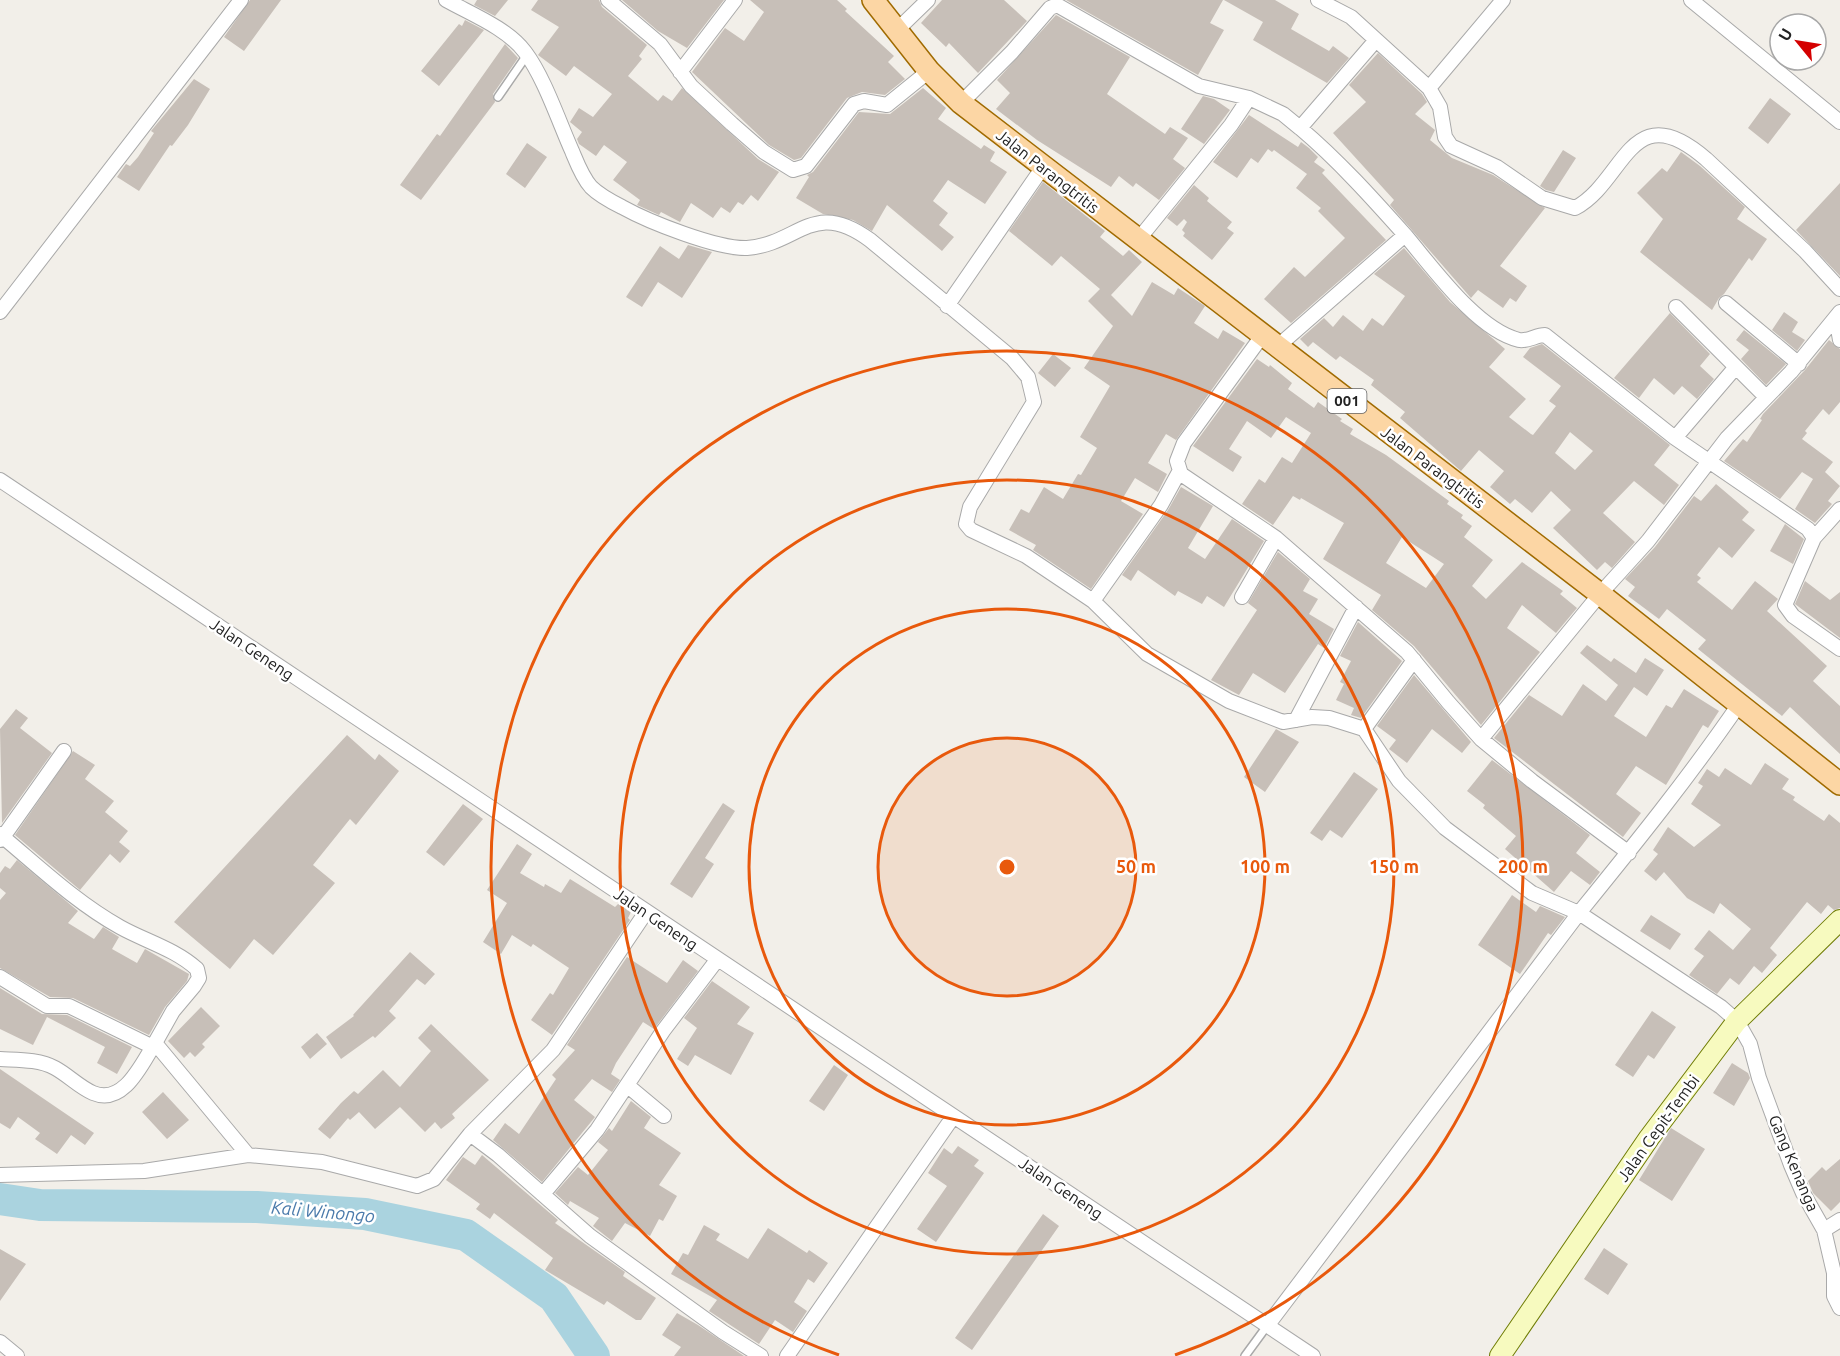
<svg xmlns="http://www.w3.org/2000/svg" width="1840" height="1356" font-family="Ubuntu,sans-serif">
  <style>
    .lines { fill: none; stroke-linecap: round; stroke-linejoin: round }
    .river { stroke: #aad3df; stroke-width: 32 }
    .building { fill: #c7bfb8; fill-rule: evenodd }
    .service-casing { stroke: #a9a9a9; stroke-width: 10 }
    .minor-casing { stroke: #a9a9a9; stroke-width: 16 }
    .secondary-casing { stroke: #707d05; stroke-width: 22 }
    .primary-casing { stroke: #a06b00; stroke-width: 24 }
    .service { stroke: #fff; stroke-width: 7 }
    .minor { stroke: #fff; stroke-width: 14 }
    .secondary { stroke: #f7fabf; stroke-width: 20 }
    .primary { stroke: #fcd6a4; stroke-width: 21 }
    .ring { fill: none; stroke: #e8590c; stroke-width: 3 }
    .labels { text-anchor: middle; stroke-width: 5; stroke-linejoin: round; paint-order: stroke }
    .shield { fill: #fff; stroke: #646464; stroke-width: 1.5 }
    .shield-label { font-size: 15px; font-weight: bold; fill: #222 }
    .street-label { font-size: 16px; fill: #222; stroke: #fff }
    .water-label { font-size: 18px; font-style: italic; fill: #4a7aab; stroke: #fff }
    .centre { fill: #e8590c; stroke: #fff; stroke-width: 3 }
    .ring-label { font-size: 18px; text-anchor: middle; font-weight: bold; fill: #e8590c; stroke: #fff; stroke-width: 5; stroke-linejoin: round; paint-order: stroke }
  </style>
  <rect width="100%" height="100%" fill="#f2efe9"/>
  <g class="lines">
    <path class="river" d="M 0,1199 L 40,1205 L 257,1207 L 365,1214 L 466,1235 L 554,1297 L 594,1356"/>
  </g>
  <path class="building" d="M 250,0 L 281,0 L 244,51 L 224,37 Z
    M 477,0 L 508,0 L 495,16 L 474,5 Z
    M 538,0 L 599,0 L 602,7 L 647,45 L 639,56 L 642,59 L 628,76 L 658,101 L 663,95 L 672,101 L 682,88 L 758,159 L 779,172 L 758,201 L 751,195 L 743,205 L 738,202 L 730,213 L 721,207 L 713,218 L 691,203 L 680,222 L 661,212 L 659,215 L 637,205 L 640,200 L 613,180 L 627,162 L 604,145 L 596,156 L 579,144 L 577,139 L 582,132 L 570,122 L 579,108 L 593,117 L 612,94 L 574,66 L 566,76 L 538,55 L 559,27 L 531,10 Z
    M 622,0 L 724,0 L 687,48 L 658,31 Z
    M 750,0 L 837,0 L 847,9 L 845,11 L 894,56 L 888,62 L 905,79 L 885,95 L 862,92 L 847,98 L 801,158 L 794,160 L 769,145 L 692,72 L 725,28 L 744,41 L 764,12 Z
    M 942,0 L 1004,0 L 1027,21 L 978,73 L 949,43 L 946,47 L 921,23 Z
    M 1066,0 L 1223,0 L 1210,23 L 1224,30 L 1198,75 Z
    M 1224,0 L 1275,0 L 1299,14 L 1291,29 L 1329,51 L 1333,46 L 1349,58 L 1327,83 L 1253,40 L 1263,22 Z
    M 1056,15 L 1130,57 L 1107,94 L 1165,134 L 1170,127 L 1188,138 L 1173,159 L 1185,168 L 1159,200 L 1136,183 L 1133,187 L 1119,176 L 1111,187 L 1037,140 L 996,109 L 1010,93 L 997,80 Z
    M 465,20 L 484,30 L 439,86 L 421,71 L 459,24 L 462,26 Z
    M 505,44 L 518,58 L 493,94 L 495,102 L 421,200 L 400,185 L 437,134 L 440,136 Z
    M 1378,53 L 1422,94 L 1427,102 L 1415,114 L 1435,130 L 1430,140 L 1452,158 L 1493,175 L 1545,208 L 1500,266 L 1527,286 L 1516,302 L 1510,298 L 1503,308 L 1478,290 L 1471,298 L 1390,205 L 1394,200 L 1333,133 L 1366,102 L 1349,85 Z
    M 194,79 L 210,89 L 188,125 L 172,146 L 170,145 L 139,191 L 117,177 L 126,164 L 130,166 L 138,157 L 154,133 L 151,131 Z
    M 923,88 L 946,108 L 938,119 L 981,149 L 984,145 L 995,152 L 990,161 L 1007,172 L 985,204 L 948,180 L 933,201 L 948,213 L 939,225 L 954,237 L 942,251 L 887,205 L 872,231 L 853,220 L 823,214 L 796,198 L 809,177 L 807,175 L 813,172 L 859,112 L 890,114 Z
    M 1203,96 L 1214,99 L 1230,110 L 1204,144 L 1181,129 Z
    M 1770,98 L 1791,114 L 1768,144 L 1748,128 Z
    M 1249,115 L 1298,147 L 1301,142 L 1309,148 L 1318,157 L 1314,162 L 1325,170 L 1322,173 L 1386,240 L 1291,323 L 1264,299 L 1294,267 L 1305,277 L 1345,238 L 1318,211 L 1321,208 L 1296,188 L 1307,174 L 1274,150 L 1272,152 L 1268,149 L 1258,163 L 1251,158 L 1237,178 L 1213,162 Z
    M 527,143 L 547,157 L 525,188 L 506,174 Z
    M 1563,150 L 1576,158 L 1554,192 L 1546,190 L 1540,186 Z
    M 1681,152 L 1700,166 L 1745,207 L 1737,219 L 1767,239 L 1752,261 L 1749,258 L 1724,294 L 1719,298 L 1712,310 L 1640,252 L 1663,219 L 1637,193 L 1662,168 L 1667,172 Z
    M 1043,182 L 1105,231 L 1100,237 L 1123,256 L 1129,250 L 1142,262 L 1111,295 L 1132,316 L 1152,282 L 1174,295 L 1178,288 L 1205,306 L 1194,323 L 1218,339 L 1223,330 L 1245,343 L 1176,440 L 1166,434 L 1148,463 L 1167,474 L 1158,492 L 1135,478 L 1121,501 L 1143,514 L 1091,589 L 1033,550 L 1036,545 L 1009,530 L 1021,509 L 1029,513 L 1044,487 L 1063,499 L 1078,474 L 1081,475 L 1097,448 L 1080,437 L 1110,386 L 1084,368 L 1113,326 L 1088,301 L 1100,289 L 1061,256 L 1052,266 L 1009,231 Z
    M 1840,183 L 1840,276 L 1796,230 Z
    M 1194,185 L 1209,198 L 1207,201 L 1232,222 L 1227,228 L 1234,233 L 1212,260 L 1183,236 L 1185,233 L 1182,230 L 1187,222 L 1184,219 L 1177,226 L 1167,218 Z
    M 688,245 L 712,252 L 682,298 L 658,282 L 642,307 L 626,297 L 660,246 L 679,259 Z
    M 1404,248 L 1450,302 L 1505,349 L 1489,367 L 1526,399 L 1509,417 L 1531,434 L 1533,435 L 1556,406 L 1549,401 L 1561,386 L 1523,357 L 1530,348 L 1542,344 L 1670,445 L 1654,465 L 1679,485 L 1664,505 L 1634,481 L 1603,513 L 1635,542 L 1612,568 L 1605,562 L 1597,570 L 1553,528 L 1571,510 L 1551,491 L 1532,513 L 1515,499 L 1510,504 L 1490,487 L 1504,471 L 1479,450 L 1461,471 L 1400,418 L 1405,412 L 1371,385 L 1374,380 L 1340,356 L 1336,360 L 1313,342 L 1308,347 L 1300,339 L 1324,318 L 1333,327 L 1343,315 L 1363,331 L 1372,318 L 1383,326 L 1405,296 L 1374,274 ZM 1570,432 L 1593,451 L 1575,470 L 1555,453 Z
    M 1784,312 L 1798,322 L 1792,332 L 1805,340 L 1797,351 L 1772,330 Z
    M 1670,313 L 1710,354 L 1700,366 L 1714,379 L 1697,399 L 1682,386 L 1674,395 L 1654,378 L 1639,398 L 1614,378 Z
    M 1744,330 L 1786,364 L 1766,385 L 1741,359 L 1749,350 L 1736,340 Z
    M 1829,340 L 1840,349 L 1840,402 L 1829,415 L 1823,409 L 1805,431 L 1807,433 L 1802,439 L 1833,462 L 1825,472 L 1840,486 L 1828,501 L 1832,504 L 1815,523 L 1795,509 L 1813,479 L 1802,472 L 1780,499 L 1724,461 L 1743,439 L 1747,442 L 1762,420 L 1760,419 L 1763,414 L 1805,370 Z
    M 1053,354 L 1071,368 L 1055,387 L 1038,373 Z
    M 1257,359 L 1269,367 L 1270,365 L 1292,383 L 1288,389 L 1314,408 L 1318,402 L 1342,419 L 1340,421 L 1353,429 L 1350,434 L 1386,455 L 1449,501 L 1447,504 L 1463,515 L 1461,518 L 1472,526 L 1464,537 L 1493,560 L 1472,586 L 1486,599 L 1522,562 L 1563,591 L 1560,594 L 1577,608 L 1556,633 L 1522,605 L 1507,628 L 1540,652 L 1481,725 L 1414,646 L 1372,610 L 1381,595 L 1323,559 L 1344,523 L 1301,498 L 1300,500 L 1293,496 L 1273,525 L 1242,504 L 1259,479 L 1265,483 L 1282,457 L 1292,463 L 1311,433 L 1286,417 L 1271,438 L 1247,421 L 1229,449 L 1242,457 L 1233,472 L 1193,446 ZM 1402,537 L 1444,564 L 1426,588 L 1386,563 Z
    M 1716,484 L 1749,512 L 1742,520 L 1755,530 L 1732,558 L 1719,547 L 1697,575 L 1701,578 L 1697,582 L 1732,610 L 1755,581 L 1778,599 L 1767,611 L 1827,666 L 1813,681 L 1840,706 L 1840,754 L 1790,707 L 1782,716 L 1698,649 L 1706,640 L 1667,609 L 1659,619 L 1628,596 L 1635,587 L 1625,579 L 1655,547 L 1694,496 L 1701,501 Z
    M 1181,487 L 1213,506 L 1188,548 L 1205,559 L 1232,519 L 1264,541 L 1224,607 L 1207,596 L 1202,604 L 1178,591 L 1175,596 L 1138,570 L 1131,581 L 1122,575 L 1168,510 Z
    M 1785,524 L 1804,539 L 1793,564 L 1770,551 Z
    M 1278,552 L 1310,579 L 1303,591 L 1318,599 L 1309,614 L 1334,629 L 1324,648 L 1318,644 L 1285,693 L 1253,673 L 1239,695 L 1211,680 L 1257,610 L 1248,603 Z
    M 1805,581 L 1830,600 L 1840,592 L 1840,638 L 1795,604 Z
    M 1358,622 L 1402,661 L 1361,718 L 1351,715 L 1354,708 L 1336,700 L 1344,684 L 1340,682 L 1351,661 L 1340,656 Z
    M 1587,645 L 1611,662 L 1614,658 L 1636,673 L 1645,658 L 1664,670 L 1647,696 L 1634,687 L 1614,716 L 1646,737 L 1666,705 L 1672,708 L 1684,689 L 1719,711 L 1708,728 L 1703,725 L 1666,785 L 1636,766 L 1616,794 L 1641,813 L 1623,837 L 1494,738 L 1529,695 L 1562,716 L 1583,684 L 1606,701 L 1618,685 L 1580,653 Z
    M 1414,675 L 1471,742 L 1462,753 L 1432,729 L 1407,763 L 1389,749 L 1396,740 L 1377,726 Z
    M 16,709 L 28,718 L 20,728 L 52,753 L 2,823 L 0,729 Z
    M 1276,729 L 1299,742 L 1265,792 L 1244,777 Z
    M 347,735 L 375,760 L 379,754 L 399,771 L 356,825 L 350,819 L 313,865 L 335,883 L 273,955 L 254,939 L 230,969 L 174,922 Z
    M 73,751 L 95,765 L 85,779 L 114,801 L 105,812 L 128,831 L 119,842 L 130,851 L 120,863 L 110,854 L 80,890 L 15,835 Z
    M 1492,760 L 1590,835 L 1576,853 L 1600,872 L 1590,885 L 1571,871 L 1554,892 L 1505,849 L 1516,836 L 1483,808 L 1485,805 L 1467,791 Z
    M 1765,763 L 1789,779 L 1782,789 L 1795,797 L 1793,800 L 1824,821 L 1829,814 L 1840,823 L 1840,908 L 1834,910 L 1828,905 L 1821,914 L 1807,902 L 1770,948 L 1777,955 L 1762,973 L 1754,966 L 1739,985 L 1730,978 L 1717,994 L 1689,975 L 1704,956 L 1694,949 L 1709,930 L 1733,950 L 1751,929 L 1720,903 L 1714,914 L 1687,898 L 1664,872 L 1656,881 L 1644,871 L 1658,854 L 1653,850 L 1668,827 L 1694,847 L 1721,825 L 1691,804 L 1703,786 L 1698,783 L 1707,769 L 1719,777 L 1725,768 L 1751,785 Z
    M 1354,772 L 1378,789 L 1342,838 L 1330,830 L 1322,841 L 1310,833 Z
    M 723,803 L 735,811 L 705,858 L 714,864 L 692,898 L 670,884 Z
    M 463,804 L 483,819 L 444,866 L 426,852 Z
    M 517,844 L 532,854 L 520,873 L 544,887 L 545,884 L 561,893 L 570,879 L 615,907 L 618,904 L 631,912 L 628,918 L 630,920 L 552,1035 L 531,1020 L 550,993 L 553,995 L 569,968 L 533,944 L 531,947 L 512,935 L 501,954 L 483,942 L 507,903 L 487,890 Z
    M 17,860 L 78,911 L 68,923 L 94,939 L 103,927 L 119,937 L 112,949 L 137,963 L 145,949 L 189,974 L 187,981 L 165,1007 L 149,1035 L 73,998 L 50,997 L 0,968 L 0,900 L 6,893 L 0,888 L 0,873 L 5,866 L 10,869 Z
    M 1512,895 L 1536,912 L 1540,906 L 1565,917 L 1551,935 L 1548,933 L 1520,974 L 1478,945 Z
    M 1651,915 L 1681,934 L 1670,950 L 1640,931 Z
    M 410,952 L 435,974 L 425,985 L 417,979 L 389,1011 L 396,1018 L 375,1038 L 373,1036 L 341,1059 L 326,1037 L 354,1016 L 353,1015 Z
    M 627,957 L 667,983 L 683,960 L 698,971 L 654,1029 L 643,1022 L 616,1063 L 611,1074 L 620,1080 L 612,1092 L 592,1079 L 574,1100 L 595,1117 L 542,1182 L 493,1140 L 505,1123 L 519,1134 L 556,1079 L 552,1075 L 575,1050 L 567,1045 Z
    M 712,981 L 750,1007 L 737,1024 L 754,1033 L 731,1075 L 695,1055 L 688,1066 L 677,1059 L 697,1028 L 684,1018 Z
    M 0,988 L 42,1014 L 67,1015 L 132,1047 L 117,1074 L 97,1063 L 105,1047 L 47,1017 L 33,1045 L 0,1029 Z
    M 201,1007 L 220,1026 L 202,1044 L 205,1047 L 195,1057 L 190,1052 L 184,1058 L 168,1041 Z
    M 1652,1011 L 1676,1027 L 1654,1059 L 1648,1055 L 1633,1077 L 1615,1065 Z
    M 431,1024 L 489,1080 L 452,1114 L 455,1118 L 441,1129 L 435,1122 L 425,1132 L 400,1107 L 375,1129 L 359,1112 L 350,1120 L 348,1118 L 330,1139 L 318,1129 L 341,1103 L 354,1091 L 358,1094 L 383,1070 L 400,1087 L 431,1051 L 418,1038 Z
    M 317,1033 L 327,1044 L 310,1059 L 301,1047 Z
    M 1732,1063 L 1748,1073 L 1750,1078 L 1734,1106 L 1713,1093 Z
    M 834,1065 L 848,1075 L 824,1111 L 809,1101 Z
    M 0,1069 L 94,1133 L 85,1145 L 71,1135 L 57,1154 L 35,1139 L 40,1133 L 18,1117 L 10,1129 L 0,1123 Z
    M 163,1092 L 189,1120 L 167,1139 L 142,1112 Z
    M 631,1101 L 651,1117 L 644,1128 L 681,1153 L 659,1185 L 677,1196 L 663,1221 L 659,1219 L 650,1236 L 625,1223 L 612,1241 L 593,1226 L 599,1218 L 570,1201 L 568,1205 L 555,1193 L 578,1167 L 588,1175 L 608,1150 L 598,1142 L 609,1128 L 612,1131 Z
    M 1671,1128 L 1705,1149 L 1672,1201 L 1639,1180 Z
    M 958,1146 L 979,1160 L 974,1166 L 984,1173 L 936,1242 L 917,1229 L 947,1186 L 928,1173 L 944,1148 L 952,1154 Z
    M 482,1155 L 558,1220 L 555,1223 L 625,1272 L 623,1276 L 656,1298 L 641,1320 L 636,1320 L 607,1301 L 604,1305 L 545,1270 L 553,1258 L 494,1213 L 490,1219 L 476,1209 L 480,1204 L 446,1180 L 463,1157 L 475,1165 Z
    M 1840,1159 L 1840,1202 L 1831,1211 L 1813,1193 L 1808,1181 L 1822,1167 L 1826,1171 Z
    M 1043,1214 L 1059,1226 L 972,1350 L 955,1338 Z
    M 704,1225 L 720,1234 L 716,1240 L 748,1259 L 768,1228 L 807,1253 L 809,1250 L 828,1263 L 814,1283 L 808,1279 L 794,1302 L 807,1311 L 793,1332 L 775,1320 L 759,1344 L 709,1311 L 717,1300 L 671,1274 L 683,1253 L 688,1255 Z
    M 1604,1248 L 1628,1264 L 1608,1295 L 1584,1279 Z
    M 0,1249 L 26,1264 L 0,1301 Z
    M 677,1313 L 698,1325 L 744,1356 L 674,1356 L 681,1347 L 662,1335 Z"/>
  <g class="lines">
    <g class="service-casing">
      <path id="service" d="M 498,97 L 527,55
        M 1245,1356 L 1267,1326"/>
    </g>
    <g class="minor-casing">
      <path id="minor" d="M 446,0 C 471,14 507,28 525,52 C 544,77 559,122 572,151 C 577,163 582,177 591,187 C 599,195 612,202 622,207 C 649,222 717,249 747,248 C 799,244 813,198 870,240 L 1012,358 L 1028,377 L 1034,402 L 970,507 L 966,524 L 971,530 L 1026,556 L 1093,601 L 1147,654 L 1229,701 L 1283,722 L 1312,717 L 1329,718 L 1364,729 L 1399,781 L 1445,828 L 1532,893 L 1579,913 L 1267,1326
        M 608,0 L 660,44 L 691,86 L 732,124 L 764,152 L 793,170 L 806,166 L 854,104 L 864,101 L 887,105 L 929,71
        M 1318,0 L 1351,17 L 1429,88 L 1440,107 L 1445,137 L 1451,146 L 1497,167 L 1542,198 L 1575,208 C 1625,182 1630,93 1706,159 L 1805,251 L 1840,289
        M 1691,0 L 1840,122
        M 896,31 L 928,0
        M 680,72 L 735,0
        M 1429,88 L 1503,0
        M 961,103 L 1012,52 L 1050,8 L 1057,5 L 1199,86 L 1249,98 L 1283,114 L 1300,128 L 1376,40
        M 1300,128 C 1338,160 1373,199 1406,236 C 1433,268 1477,330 1519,340 C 1527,342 1536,335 1545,335 L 1675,438 L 1808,529 L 1814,538 L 1785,605 L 1793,616 L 1840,649
        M 1138,240 L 1231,125 L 1249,98
        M 1726,303 L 1799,364
        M 947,306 L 1043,167
        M 1676,307 L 1766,397
        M 0,312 L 241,0
        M 1836,317 L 1840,340
        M 1262,336 L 1184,443 L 1177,461 L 1181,474 L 1276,538 L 1407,652 L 1448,702 L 1481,739 L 1532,781 L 1629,853
        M 1277,347 L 1405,235
        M 1675,438 L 1735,368
        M 0,480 L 1313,1356
        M 1814,538 L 1840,509
        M 1242,597 L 1276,538
        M 1093,601 L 1161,505 L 1179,472
        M 1740,703 C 1690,776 1635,844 1579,913 L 1721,1007 L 1737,1021 L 1750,1044 L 1759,1078 L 1791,1165 L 1803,1193 L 1824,1230 L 1834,1273 L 1834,1296 L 1840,1308
        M 1296,720 L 1356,607
        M 1364,729 L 1414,660
        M 1481,739 L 1600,594 L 1648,541 L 1727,438 L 1791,372 L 1840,312
        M 0,834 L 3,837 L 64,751
        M 0,840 L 3,837 C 40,868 77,903 120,927 C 145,941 175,949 197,969 L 199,978 L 194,986 L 173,1011 L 155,1043 L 248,1155
        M 646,912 L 553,1050 L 470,1134 L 498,1155 L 590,1236 L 723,1332 L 761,1356
        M 0,977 L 47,1006 L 69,1006 L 153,1047
        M 0,1059 C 17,1060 39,1059 55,1068 C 68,1075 79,1087 93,1093 C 124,1106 142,1063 155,1043
        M 628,1086 L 664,1116
        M 0,1175 L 144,1171 L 248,1155 L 322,1162 L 417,1186 L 434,1179 L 470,1134
        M 543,1194 L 597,1130 L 663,1031 L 717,960
        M 1824,1230 L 1840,1220
        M 0,1342 L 17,1356
        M 787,1356 L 953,1117"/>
    </g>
    <g class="secondary-casing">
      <path id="secondary" d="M 1500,1356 L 1649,1138 L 1737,1021 L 1840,920"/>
    </g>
    <g class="primary-casing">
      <path id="primary" d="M 873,0 L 929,71 L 961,103 L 1600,594 L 1840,784"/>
    </g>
    <use href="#service" class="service"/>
    <use href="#minor" class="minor"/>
    <use href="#secondary" class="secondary"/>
    <use href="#primary" class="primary"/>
  </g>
  <circle cx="1007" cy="867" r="129" fill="#e8590c" fill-opacity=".12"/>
  <g class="ring">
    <circle cx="1007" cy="867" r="129"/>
    <circle cx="1007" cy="867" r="258"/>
    <circle cx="1007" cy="867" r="387"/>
    <path d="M839 1355A516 516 0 1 1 1175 1355"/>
  </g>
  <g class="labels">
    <rect class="shield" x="1327.5" y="389" width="39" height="24" rx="4.5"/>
    <g class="shield-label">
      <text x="1347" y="406">001</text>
    </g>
    <g class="street-label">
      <text transform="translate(1048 171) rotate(38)" y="6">Jalan Parangtritis</text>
      <text transform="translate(1433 467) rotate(37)" y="6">Jalan Parangtritis</text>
      <text transform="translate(252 649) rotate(34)" y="6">Jalan Geneng</text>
      <text transform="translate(656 919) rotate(34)" y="6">Jalan Geneng</text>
      <text transform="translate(1658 1128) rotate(-54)" y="6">Jalan Cepit-Tembi</text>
      <text transform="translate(1794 1163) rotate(67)" y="6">Gang Kenanga</text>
      <text transform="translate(1061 1188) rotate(34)" y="6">Jalan Geneng</text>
    </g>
    <g class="water-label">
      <text transform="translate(323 1212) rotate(5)" y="6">Kali Winongo</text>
    </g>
  </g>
  <circle cx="1007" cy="867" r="9" class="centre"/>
  <g class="ring-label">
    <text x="1136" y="873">50 m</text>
    <text x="1265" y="873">100 m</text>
    <text x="1394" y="873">150 m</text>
    <text x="1523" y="873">200 m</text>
  </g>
  <g transform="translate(1798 42) rotate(300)"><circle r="28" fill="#ffffff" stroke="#a7a7a7" stroke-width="1.5"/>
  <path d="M0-4.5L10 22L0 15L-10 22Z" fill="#d40000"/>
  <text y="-9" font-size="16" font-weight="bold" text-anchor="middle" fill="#222222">U</text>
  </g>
</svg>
